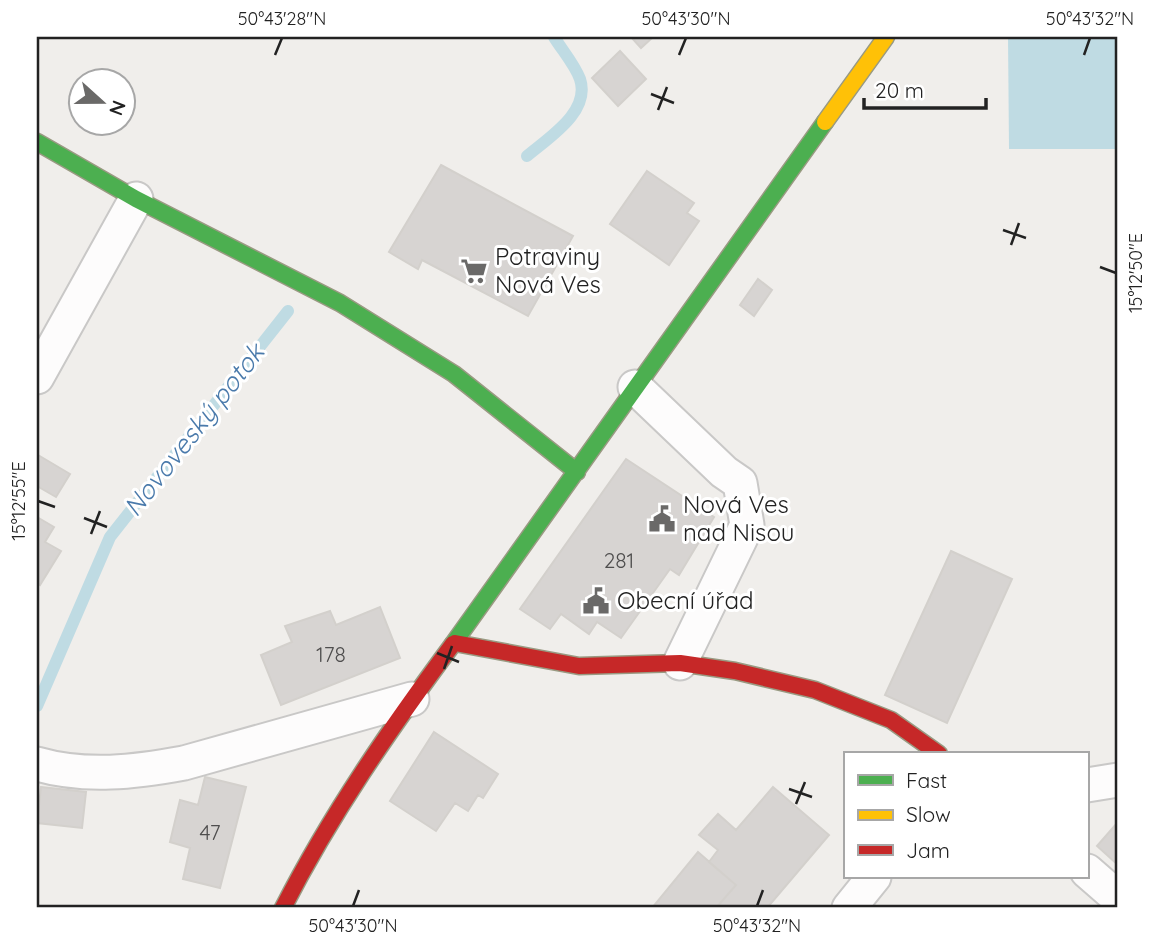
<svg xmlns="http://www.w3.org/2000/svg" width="1155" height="945" font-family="Quicksand,sans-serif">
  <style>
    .water { fill: #bfdbe3 }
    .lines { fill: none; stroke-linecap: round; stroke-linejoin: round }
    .stream { stroke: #bfdbe3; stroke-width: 12 }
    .building { fill: #d7d4d2; stroke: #d3d0cc; stroke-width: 2 }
    .street-casing { stroke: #c9c8c7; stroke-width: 37 }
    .fast-casing { stroke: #999a82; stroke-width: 19 }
    .slow-casing { stroke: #999a82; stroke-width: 19 }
    .jam-casing { stroke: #999a82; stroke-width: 19 }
    .street { stroke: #fdfcfc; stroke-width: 33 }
    .fast { stroke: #4caf50; stroke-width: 16 }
    .slow { stroke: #ffc107; stroke-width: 16 }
    .jam { stroke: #c62828; stroke-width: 16 }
    .ticks { fill: none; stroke: #222; stroke-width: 2.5 }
    .labels { text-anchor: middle; stroke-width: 6; stroke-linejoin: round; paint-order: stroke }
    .number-label { font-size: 21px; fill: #4f4e4e }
    .poi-label { font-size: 24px; fill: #222; stroke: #fff; text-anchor: start }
    .water-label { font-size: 26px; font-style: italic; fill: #4a7aab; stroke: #fff }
    .neatline { fill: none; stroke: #222; stroke-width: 2.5 }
    .ticks-label { font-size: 18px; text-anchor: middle; fill: #222 }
  </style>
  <rect width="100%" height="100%" fill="#f0eeeb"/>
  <path class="water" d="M 1008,37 L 1118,37 L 1118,149 L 1009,149 Z"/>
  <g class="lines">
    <path class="stream" d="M 527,156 C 548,138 591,112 580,79 C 575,65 562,50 554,37
      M 37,706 L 110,537 L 288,311"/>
  </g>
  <path class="building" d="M 631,37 L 653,37 L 641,48 Z
    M 620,51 L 646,79 L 618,106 L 592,78 Z
    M 441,165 L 573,236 L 528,316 L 422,260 L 418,269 L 389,252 Z
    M 647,171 L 694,203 L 687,213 L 699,221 L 669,265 L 610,224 Z
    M 758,279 L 772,290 L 754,316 L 740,305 Z
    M 38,455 L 70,474 L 56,497 L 37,486 Z
    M 626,459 L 714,517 L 679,575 L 670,569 L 621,638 L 597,622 L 589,634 L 561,614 L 550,629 L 520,609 Z
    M 37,517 L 54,527 L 45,542 L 61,551 L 40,585 L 37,583 Z
    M 951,551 L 1012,579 L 947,723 L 885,695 Z
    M 380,607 L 400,658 L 281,705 L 261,655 L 292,642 L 285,626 L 330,611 L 336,625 Z
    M 434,732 L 498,774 L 483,798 L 478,795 L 468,811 L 455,803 L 436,831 L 390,801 Z
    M 205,777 L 246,787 L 220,888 L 183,879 L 190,848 L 170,842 L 180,800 L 198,805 Z
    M 41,787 L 86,792 L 82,828 L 37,823 Z
    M 773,787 L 829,835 L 767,908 L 716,908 L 736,885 L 709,862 L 718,850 L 699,835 L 718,814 L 736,830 Z
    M 1118,822 L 1118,865 L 1097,846 Z
    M 698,852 L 736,885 L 716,908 L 652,908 Z"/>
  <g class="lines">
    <g class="street-casing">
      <path id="street" d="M 37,377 L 136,199
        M 635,387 L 724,472 L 740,483 L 747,525 L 680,663
        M 37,764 C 86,778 135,772 184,763 L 412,699
        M 1087,785 L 1118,780
        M 1087,871 L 1118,898
        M 849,908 L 874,877"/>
    </g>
    <g class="fast-casing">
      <path id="fast" d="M 37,142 L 136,199 L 340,303 L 454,374 L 577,472
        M 453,644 L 825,122"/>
    </g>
    <g class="slow-casing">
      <path id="slow" d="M 825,122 L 886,37"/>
    </g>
    <g class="jam-casing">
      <path id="jam" d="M 455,643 L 579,666 L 680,663 L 735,671 L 815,690 L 891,720 L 939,754
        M 283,908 C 331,814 390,729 453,644"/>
    </g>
    <use href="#street" class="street"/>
    <use href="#fast" class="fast"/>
    <use href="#slow" class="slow"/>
    <use href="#jam" class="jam"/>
  </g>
  <path class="ticks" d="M 275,55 L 282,38M 679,55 L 686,38M 1084,55 L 1090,38M 651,94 L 674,103M 658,110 L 667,87M 1003,230 L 1026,238M 1011,245 L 1019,223M 1100,267 L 1116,273M 38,501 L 55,507M 84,518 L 107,527M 91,534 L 100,511M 437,653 L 459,662M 444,669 L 452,646M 789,789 L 812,797M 796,804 L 805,782M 353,906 L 359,890M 757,906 L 763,890"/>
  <defs>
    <g id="supermarket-bare" transform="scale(2.1)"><path d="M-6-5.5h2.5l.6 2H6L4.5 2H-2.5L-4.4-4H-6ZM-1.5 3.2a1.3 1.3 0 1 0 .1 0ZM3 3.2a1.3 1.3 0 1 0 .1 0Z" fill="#6a6968" stroke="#fff" stroke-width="2.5" paint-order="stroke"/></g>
    <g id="civic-bare" transform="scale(2.1)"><path d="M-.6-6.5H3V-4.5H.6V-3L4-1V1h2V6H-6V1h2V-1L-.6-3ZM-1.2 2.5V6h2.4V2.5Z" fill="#6a6968" stroke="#fff" stroke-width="2.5" paint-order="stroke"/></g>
  </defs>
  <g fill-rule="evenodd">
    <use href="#supermarket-bare" x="474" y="271"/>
    <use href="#civic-bare" x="662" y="519"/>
    <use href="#civic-bare" x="596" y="601"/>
  </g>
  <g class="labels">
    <g class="number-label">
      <text x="619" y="568">281</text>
      <text x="331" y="662">178</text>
      <text x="210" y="840">47</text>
    </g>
    <g class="poi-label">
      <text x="495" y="265">Potraviny<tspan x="495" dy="28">Nová Ves</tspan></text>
      <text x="683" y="513">Nová Ves<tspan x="683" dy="28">nad Nisou</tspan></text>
      <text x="617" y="609">Obecní úřad</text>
    </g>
    <g class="water-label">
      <text transform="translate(194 430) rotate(-52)" y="9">Novoveský potok</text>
    </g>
  </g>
  <rect width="1155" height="945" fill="none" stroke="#ffffff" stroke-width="77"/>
  <rect x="844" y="752" width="245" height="126" fill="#ffffff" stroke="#a7a7a7" stroke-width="2"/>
  <rect x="858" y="775" width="35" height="10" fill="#4caf50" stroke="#a7a7a7" stroke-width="2"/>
  <text x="906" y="788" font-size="21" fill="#222222">Fast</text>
  <rect x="858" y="810" width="35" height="10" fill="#ffc107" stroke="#a7a7a7" stroke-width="2"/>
  <text x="906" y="822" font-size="21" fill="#222222">Slow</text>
  <rect x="858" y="845" width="35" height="10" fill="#c62828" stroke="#a7a7a7" stroke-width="2"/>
  <text x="906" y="858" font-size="21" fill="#222222">Jam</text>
  <g transform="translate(102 102) rotate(111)"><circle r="33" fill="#ffffff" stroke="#a7a7a7" stroke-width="2"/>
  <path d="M0-5L12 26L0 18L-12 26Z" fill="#6a6968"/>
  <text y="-10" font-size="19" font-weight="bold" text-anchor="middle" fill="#222222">N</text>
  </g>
  <path d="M864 98v10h122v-10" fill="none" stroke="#222222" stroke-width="3.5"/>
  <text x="875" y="98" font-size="21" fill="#222222" stroke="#ffffff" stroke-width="5" paint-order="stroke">20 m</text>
  <rect x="38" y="38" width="1078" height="868" class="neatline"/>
  <g class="ticks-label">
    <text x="282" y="25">50°43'28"N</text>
    <text x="686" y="25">50°43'30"N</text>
    <text x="1090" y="25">50°43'32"N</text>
    <text transform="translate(1136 273) rotate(-90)" y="6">15°12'50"E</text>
    <text transform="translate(19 501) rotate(-90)" y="6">15°12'55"E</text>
    <text x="353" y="932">50°43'30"N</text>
    <text x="757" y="932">50°43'32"N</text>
  </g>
</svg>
